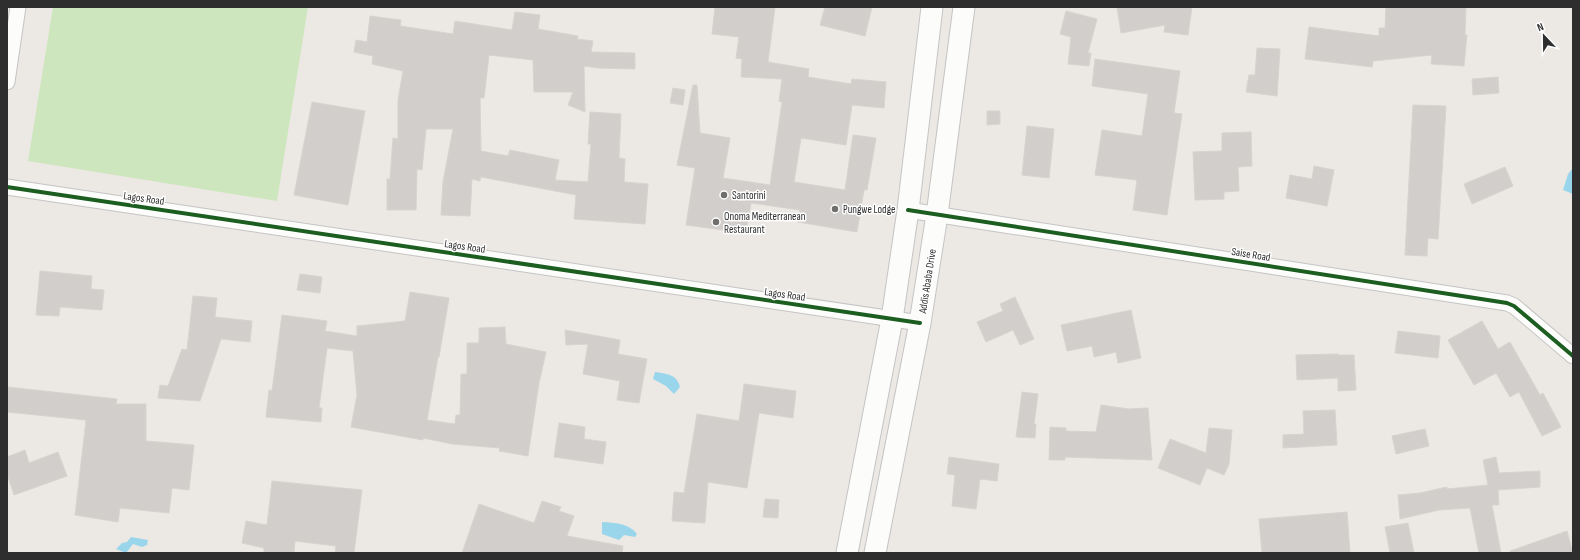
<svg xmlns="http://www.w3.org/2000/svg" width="1580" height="560" font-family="'Sofia Sans Condensed',sans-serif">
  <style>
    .green { fill: #cee6be }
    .water { fill: #99d6ec }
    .building { fill: #d1cecb; stroke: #d7d4d0 }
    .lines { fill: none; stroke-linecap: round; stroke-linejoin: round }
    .minor-casing { stroke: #c5c4c5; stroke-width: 17 }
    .secondary-casing { stroke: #c5c4c5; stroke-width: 23 }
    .minor { stroke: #fcfcfb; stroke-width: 15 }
    .secondary { stroke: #fcfcfb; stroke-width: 21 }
    .cycleway-casing { stroke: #fff; stroke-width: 6 }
    .cycleway { stroke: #1b5e20; stroke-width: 4 }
    .poi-dot { fill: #706f6e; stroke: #fff; stroke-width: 1.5 }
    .labels { text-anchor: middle; stroke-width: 3; stroke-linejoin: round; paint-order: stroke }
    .poi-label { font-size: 11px; fill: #2e2e2e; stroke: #fff; text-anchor: start }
    .street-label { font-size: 11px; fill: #2e2e2e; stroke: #fff }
  </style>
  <rect width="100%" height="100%" fill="#ece8e4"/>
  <path class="green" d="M 53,7 L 308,7 L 277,201 L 28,161 Z"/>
  <path class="water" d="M 1573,168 L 1573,194 L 1563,190 L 1568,174 Z
    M 655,372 C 667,374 677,374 680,387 L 674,394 L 666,386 L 653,379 Z
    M 602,522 C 614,523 629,523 637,534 L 635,537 L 624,535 L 619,540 L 602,534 Z
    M 131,537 L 148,540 L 147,545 L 142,547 L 133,544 L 126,553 L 116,549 L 122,543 L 127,542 Z"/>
  <path class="building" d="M 715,7 L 775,7 L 768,62 L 809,69 L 808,77 L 851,84 L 852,79 L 886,82 L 884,108 L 852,105 L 846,145 L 801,138 L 794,182 L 845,190 L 853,135 L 876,138 L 867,190 L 864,190 L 857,232 L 798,222 L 800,210 L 751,203 L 746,233 L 686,225 L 695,168 L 677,165 L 693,85 L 697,85 L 700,133 L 730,138 L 723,178 L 770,185 L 782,102 L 779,101 L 782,79 L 741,77 L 742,59 L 736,58 L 739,37 L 712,34 Z
    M 825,7 L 872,7 L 865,36 L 820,25 Z
    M 1117,7 L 1192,7 L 1188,35 L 1164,32 L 1165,25 L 1121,33 Z
    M 1386,7 L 1466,7 L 1465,35 L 1467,35 L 1464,66 L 1431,64 L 1432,55 L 1373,61 L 1372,67 L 1305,59 L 1309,27 L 1379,36 L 1379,28 L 1385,28 Z
    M 1066,11 L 1097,19 L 1088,53 L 1091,53 L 1089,66 L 1068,64 L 1071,37 L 1060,34 Z
    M 515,12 L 540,15 L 538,29 L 578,36 L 577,39 L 593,41 L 591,52 L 635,53 L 635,69 L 598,68 L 584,66 L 585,112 L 568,105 L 573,92 L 534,92 L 533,60 L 489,55 L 484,98 L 480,98 L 481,151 L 508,156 L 510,150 L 559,160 L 555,180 L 588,182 L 591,144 L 588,144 L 590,112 L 621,114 L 619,158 L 625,159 L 624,182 L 648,184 L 645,224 L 574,219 L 576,195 L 481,177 L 480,181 L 472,179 L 470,216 L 441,215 L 443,182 L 453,129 L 426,129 L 422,170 L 417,169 L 416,210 L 387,210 L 387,179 L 390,179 L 393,138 L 398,139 L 398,100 L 403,71 L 372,64 L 373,56 L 354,52 L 356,40 L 367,42 L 370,16 L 401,20 L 400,26 L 453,34 L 455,21 L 512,30 Z
    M 1257,48 L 1280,49 L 1277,96 L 1246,92 L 1249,75 L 1255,75 Z
    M 1095,59 L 1180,71 L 1174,113 L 1182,114 L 1167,215 L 1133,210 L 1137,180 L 1095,175 L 1102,130 L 1142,136 L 1148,94 L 1092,86 Z
    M 1498,77 L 1499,93 L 1473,95 L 1472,79 Z
    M 673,88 L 685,90 L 683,105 L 670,103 Z
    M 312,102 L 365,111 L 348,205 L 294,195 Z
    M 1413,105 L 1446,106 L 1438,239 L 1428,238 L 1427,256 L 1405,255 Z
    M 987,111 L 1000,111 L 1000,124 L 987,125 Z
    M 1027,126 L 1054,129 L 1049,178 L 1022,175 Z
    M 1251,132 L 1252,166 L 1238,167 L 1239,191 L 1224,192 L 1224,199 L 1195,200 L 1193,152 L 1222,151 L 1222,133 Z
    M 1314,166 L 1334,170 L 1327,206 L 1286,198 L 1290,175 L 1312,179 Z
    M 1505,167 L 1513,186 L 1472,204 L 1464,184 Z
    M 40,271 L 92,276 L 91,289 L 104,290 L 102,310 L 60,307 L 59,316 L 36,315 Z
    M 300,274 L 322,277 L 320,293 L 297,290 Z
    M 410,292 L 449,298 L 439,357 L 438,357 L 427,420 L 455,424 L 456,415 L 460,415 L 461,374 L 467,374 L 467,343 L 479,343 L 479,328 L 505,327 L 506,344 L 546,352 L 539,383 L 528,456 L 499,451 L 500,448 L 452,444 L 423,438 L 423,440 L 351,427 L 357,395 L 353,351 L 327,348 L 319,408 L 322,408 L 321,422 L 266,417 L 269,390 L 272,391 L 282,315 L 327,321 L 325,331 L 357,336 L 357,326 L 405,321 Z
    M 193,296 L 217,298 L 215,317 L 252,321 L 250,342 L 221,339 L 200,401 L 158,398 L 160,385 L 168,386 L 182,349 L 187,350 Z
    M 1015,297 L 1034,339 L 1020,345 L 1013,330 L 986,342 L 977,322 L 1003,311 L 1000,304 Z
    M 1131,310 L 1141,358 L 1118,363 L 1116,352 L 1094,357 L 1092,346 L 1067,351 L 1061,325 Z
    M 1482,321 L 1498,349 L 1510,342 L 1540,395 L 1543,393 L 1561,427 L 1542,436 L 1519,392 L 1510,397 L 1496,373 L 1474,385 L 1448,340 Z
    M 565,330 L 620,340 L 618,354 L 647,359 L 639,403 L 617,400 L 620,381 L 583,374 L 588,344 L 566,345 Z
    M 1398,331 L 1440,336 L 1438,358 L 1395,353 Z
    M 1338,354 L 1338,355 L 1354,355 L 1356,390 L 1338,391 L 1338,378 L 1297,380 L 1296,355 Z
    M 744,384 L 796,391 L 793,418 L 759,413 L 747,488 L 708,482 L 705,523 L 672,521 L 674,492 L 684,493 L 697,414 L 739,421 Z
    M 7,387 L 117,399 L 116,404 L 146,404 L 146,441 L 194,445 L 189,490 L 172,488 L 169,513 L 120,508 L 118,522 L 75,515 L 86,420 L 7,412 Z
    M 1022,392 L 1038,394 L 1034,424 L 1036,424 L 1035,438 L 1016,437 Z
    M 1101,405 L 1129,409 L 1148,408 L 1152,460 L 1065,457 L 1065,460 L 1049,460 L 1050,427 L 1066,428 L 1066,431 L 1096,432 Z
    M 1335,410 L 1337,445 L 1283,448 L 1283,435 L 1304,434 L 1303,411 Z
    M 559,423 L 585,427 L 584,439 L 606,442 L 603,464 L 554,457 Z
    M 1209,428 L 1232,430 L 1229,464 L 1224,475 L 1207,468 L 1200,485 L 1158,468 L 1170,439 L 1206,453 Z
    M 1425,429 L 1429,446 L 1396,454 L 1392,436 Z
    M 25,450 L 29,463 L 58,452 L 67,476 L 14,495 L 7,474 L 7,457 Z
    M 949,457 L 999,464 L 997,481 L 980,479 L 976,509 L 952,506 L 955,475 L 947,474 Z
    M 1496,457 L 1499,473 L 1540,471 L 1540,487 L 1498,490 L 1499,505 L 1492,505 L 1501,553 L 1479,553 L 1470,508 L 1439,510 L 1400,519 L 1398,495 L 1420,493 L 1447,487 L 1447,489 L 1488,485 L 1483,460 Z
    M 272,481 L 362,490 L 354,553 L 335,553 L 336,546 L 295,541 L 294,553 L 264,553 L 264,548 L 242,543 L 246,521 L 267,525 Z
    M 765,499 L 779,500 L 778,518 L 763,517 Z
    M 542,501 L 561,507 L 559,511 L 574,516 L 567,536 L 623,546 L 622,553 L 462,553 L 479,504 L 534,523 Z
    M 1347,512 L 1350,553 L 1262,553 L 1259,519 Z
    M 1408,523 L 1414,553 L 1390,553 L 1385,527 Z
    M 1567,531 L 1573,553 L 1510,553 L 1510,551 Z"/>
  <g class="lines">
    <g class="minor-casing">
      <path id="minor" d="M 7,82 L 18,7
        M 7,187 L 920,323
        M 908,210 L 1507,303 L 1514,306 L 1573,356"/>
    </g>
    <g class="secondary-casing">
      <path id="secondary" d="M 847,553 L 892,319 L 908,210 L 932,7
        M 875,553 L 920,323 L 937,215 L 964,7"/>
    </g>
    <use href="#minor" class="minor"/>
    <use href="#secondary" class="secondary"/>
    <g class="cycleway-casing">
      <path id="cycleway" d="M 7,187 L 920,323
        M 908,210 L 1507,303 L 1514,306 L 1573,356"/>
    </g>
    <use href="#cycleway" class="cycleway"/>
  </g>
  <g class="poi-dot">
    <circle cx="724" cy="195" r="4"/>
    <circle cx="835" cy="209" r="4"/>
    <circle cx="716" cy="222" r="4"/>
  </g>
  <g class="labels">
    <g class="poi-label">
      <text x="732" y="199">Santorini</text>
      <text x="843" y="213">Pungwe Lodge</text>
      <text x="724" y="220">Onoma Mediterranean<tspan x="724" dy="13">Restaurant</tspan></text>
    </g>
    <g class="street-label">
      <text transform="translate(144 198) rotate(8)" y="4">Lagos Road</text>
      <text transform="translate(465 246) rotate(8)" y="4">Lagos Road</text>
      <text transform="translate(1251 254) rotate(9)" y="4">Saise Road</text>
      <text transform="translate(927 281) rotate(-81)" y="4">Addis Ababa Drive</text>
      <text transform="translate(785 294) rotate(8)" y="4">Lagos Road</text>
    </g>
  </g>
  <rect width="1580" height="560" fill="none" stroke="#2e2e2e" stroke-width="16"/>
  <g transform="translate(1544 36) rotate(338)" stroke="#ffffff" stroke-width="3" paint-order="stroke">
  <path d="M0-3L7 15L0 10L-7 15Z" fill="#2e2e2e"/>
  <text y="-6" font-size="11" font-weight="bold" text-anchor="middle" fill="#2e2e2e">N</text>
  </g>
</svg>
